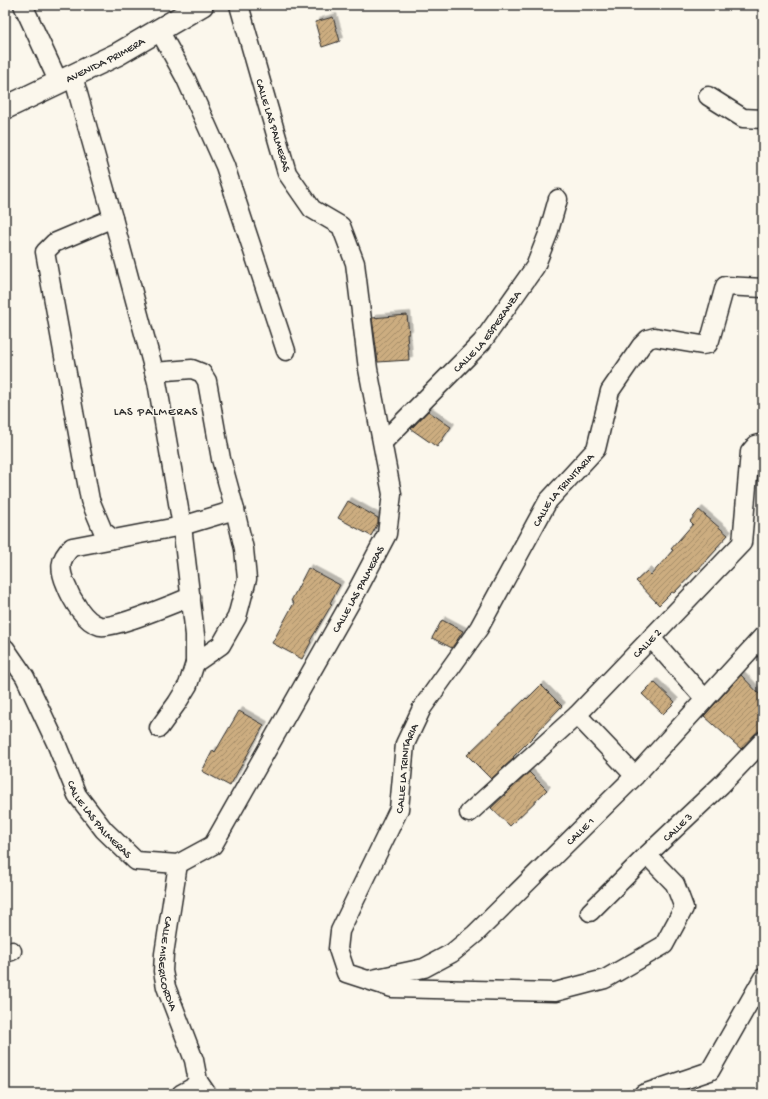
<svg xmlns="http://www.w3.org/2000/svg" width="768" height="1099" font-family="'Gochi Hand',sans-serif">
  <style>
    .building { fill: url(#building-hatch); stroke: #2b2b2b; filter: url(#shadow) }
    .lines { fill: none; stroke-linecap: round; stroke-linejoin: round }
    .street-casing { stroke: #2b2b2b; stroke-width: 21 }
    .secondary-casing { stroke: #2b2b2b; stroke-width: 25 }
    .street { stroke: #fbf7ec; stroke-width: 18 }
    .secondary { stroke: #fbf7ec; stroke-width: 22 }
    .labels { text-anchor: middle; stroke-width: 3; stroke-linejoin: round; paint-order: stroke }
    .street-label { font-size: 11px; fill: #2b2b2b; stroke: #fbf7ec }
    .neighbourhood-label { font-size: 12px; letter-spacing: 1px; fill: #2b2b2b; stroke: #fbf7ec }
  </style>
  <defs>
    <pattern id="building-hatch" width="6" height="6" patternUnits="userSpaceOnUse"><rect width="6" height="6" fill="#ccad80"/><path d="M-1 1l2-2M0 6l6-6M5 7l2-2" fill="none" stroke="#a68d69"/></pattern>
    <filter id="shadow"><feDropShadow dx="3.5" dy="-3.5" stdDeviation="0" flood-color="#0004"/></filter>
  </defs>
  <rect width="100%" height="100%" fill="#fbf7ec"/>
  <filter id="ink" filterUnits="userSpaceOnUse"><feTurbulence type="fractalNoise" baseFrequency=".025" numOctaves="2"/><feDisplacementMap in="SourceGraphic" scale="8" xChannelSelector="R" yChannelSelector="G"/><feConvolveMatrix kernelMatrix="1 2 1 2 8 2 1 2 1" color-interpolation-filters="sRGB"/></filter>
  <g filter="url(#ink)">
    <path class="building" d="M 333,17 L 340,41 L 322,47 L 315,22 Z
      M 407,315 L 409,334 L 407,334 L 409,360 L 378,362 L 372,318 Z
      M 428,411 L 451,427 L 437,447 L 411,429 Z
      M 348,501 L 378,518 L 378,523 L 371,536 L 338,518 Z
      M 699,510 L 728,535 L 716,548 L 717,549 L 697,571 L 696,570 L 674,593 L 672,592 L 659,605 L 636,581 L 647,571 L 651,575 L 673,550 L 671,549 L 693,524 L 690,521 Z
      M 308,568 L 340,585 L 330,603 L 332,604 L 310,641 L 311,642 L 302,659 L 272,643 L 294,603 L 291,601 Z
      M 442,620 L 463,631 L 452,648 L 432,638 Z
      M 741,675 L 763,698 L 763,728 L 755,734 L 741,749 L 704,716 Z
      M 654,682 L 675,702 L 663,714 L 642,694 Z
      M 541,685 L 562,706 L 535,734 L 535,735 L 513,757 L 514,758 L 491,779 L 467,755 L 526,698 L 527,699 Z
      M 239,711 L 264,725 L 230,786 L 202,771 L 213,750 L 215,752 Z
      M 529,772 L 547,790 L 510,826 L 491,808 Z"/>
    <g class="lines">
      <g class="street-casing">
        <g id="street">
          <path d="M 23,5 L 59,83"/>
          <path d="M 159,30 L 186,79 L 225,166 L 286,351"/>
          <path d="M 73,76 L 113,218 L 157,382 L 182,526 L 195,635 L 195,663 L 188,685 L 177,703 L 159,728"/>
          <path d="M 708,96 L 743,118 L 763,119"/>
          <path d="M 154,372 L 192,369 L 202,373 L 207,381 L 221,459 L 235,510 L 244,549 L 247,579 L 237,617 L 221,645 L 195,663"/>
          <path id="s1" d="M 383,442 L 482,342 L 535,267 L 548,234 L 558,199"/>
          <path d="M 113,539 L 103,531 L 90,500 L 45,252 L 54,243 L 113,218"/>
          <path d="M 191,597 C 174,603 115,629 100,626 C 84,622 71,598 66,585 C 59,569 59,559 72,547 L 182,526 L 235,510"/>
          <path d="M 651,638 L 705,699"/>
          <path id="s2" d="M 5,648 L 25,677 L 56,743 L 77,795 L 104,830 L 136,861 L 178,864 L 213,845 L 358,589 L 387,534 L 392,494 L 368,369 L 355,263 L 341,226 L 312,209 L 287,173 L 239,5"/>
          <path d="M 577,715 L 635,776"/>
          <path id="s3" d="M 469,813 L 577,715 L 742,543 L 750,452 L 756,445 L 763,443"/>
          <path id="s4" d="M 647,855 L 675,884 L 684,908 L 664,945 L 605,979 L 555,992 L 392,988 L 346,973 L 338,949 L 340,931 L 399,809 L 405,744 L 422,708 L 479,628 L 548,501 L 596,449 L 610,391 L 641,346 L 648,339 L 655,337 L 702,345 L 708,344 L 710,340 L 725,286 L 763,288"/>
          <path id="s5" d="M 178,864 L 164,954 L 163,971 L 166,987 L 194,1060 L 198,1081 L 192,1088 L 181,1094"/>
          <path id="s6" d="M 590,912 L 647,855 L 721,785 L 763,741"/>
          <path d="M 5,953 L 12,951"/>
          <path id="s7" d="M 368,980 L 424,968 L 452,953 L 475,934 L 635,776 L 763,636"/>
          <path d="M 198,1081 L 207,1094"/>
          <path d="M 643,1094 L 710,1071 L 763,978"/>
        </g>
      </g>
      <g class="secondary-casing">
        <g id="secondary">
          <path id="s8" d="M 5,108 L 118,54 L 202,5"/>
        </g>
      </g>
      <use href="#street" class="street"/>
      <use href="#secondary" class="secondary"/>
    </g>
  </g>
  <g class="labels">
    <g class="street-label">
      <text dy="4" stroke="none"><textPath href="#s8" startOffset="111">AVENIDA PRIMERA</textPath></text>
      <text transform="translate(274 125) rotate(73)" y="4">CALLE LAS PALMERAS</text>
      <text dy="4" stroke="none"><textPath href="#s1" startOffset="152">CALLE LA ESPERANZA</textPath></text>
      <text dy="4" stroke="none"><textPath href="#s4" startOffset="984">CALLE LA TRINITARIA</textPath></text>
      <text dy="4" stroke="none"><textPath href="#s2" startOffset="629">CALLE LAS PALMERAS</textPath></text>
      <text dy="4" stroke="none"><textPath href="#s3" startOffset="246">CALLE 2</textPath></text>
      <text dy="4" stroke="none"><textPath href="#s4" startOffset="660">CALLE LA TRINITARIA</textPath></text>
      <text dy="4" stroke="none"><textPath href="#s2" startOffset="197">CALLE LAS PALMERAS</textPath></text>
      <text dy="4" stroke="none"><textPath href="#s6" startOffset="122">CALLE 3</textPath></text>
      <text dy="4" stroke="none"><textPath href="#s7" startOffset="266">CALLE 1</textPath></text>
      <text dy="4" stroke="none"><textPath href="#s5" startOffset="101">CALLE MISERICORDIA</textPath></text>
    </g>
    <g class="neighbourhood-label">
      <text x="156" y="415">LAS PALMERAS</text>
    </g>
  </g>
  <rect width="768" height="1099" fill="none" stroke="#fbf7ec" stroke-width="20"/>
  <rect x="10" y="10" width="748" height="1079" fill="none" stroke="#2b2b2b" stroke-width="1.5" filter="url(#ink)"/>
</svg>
